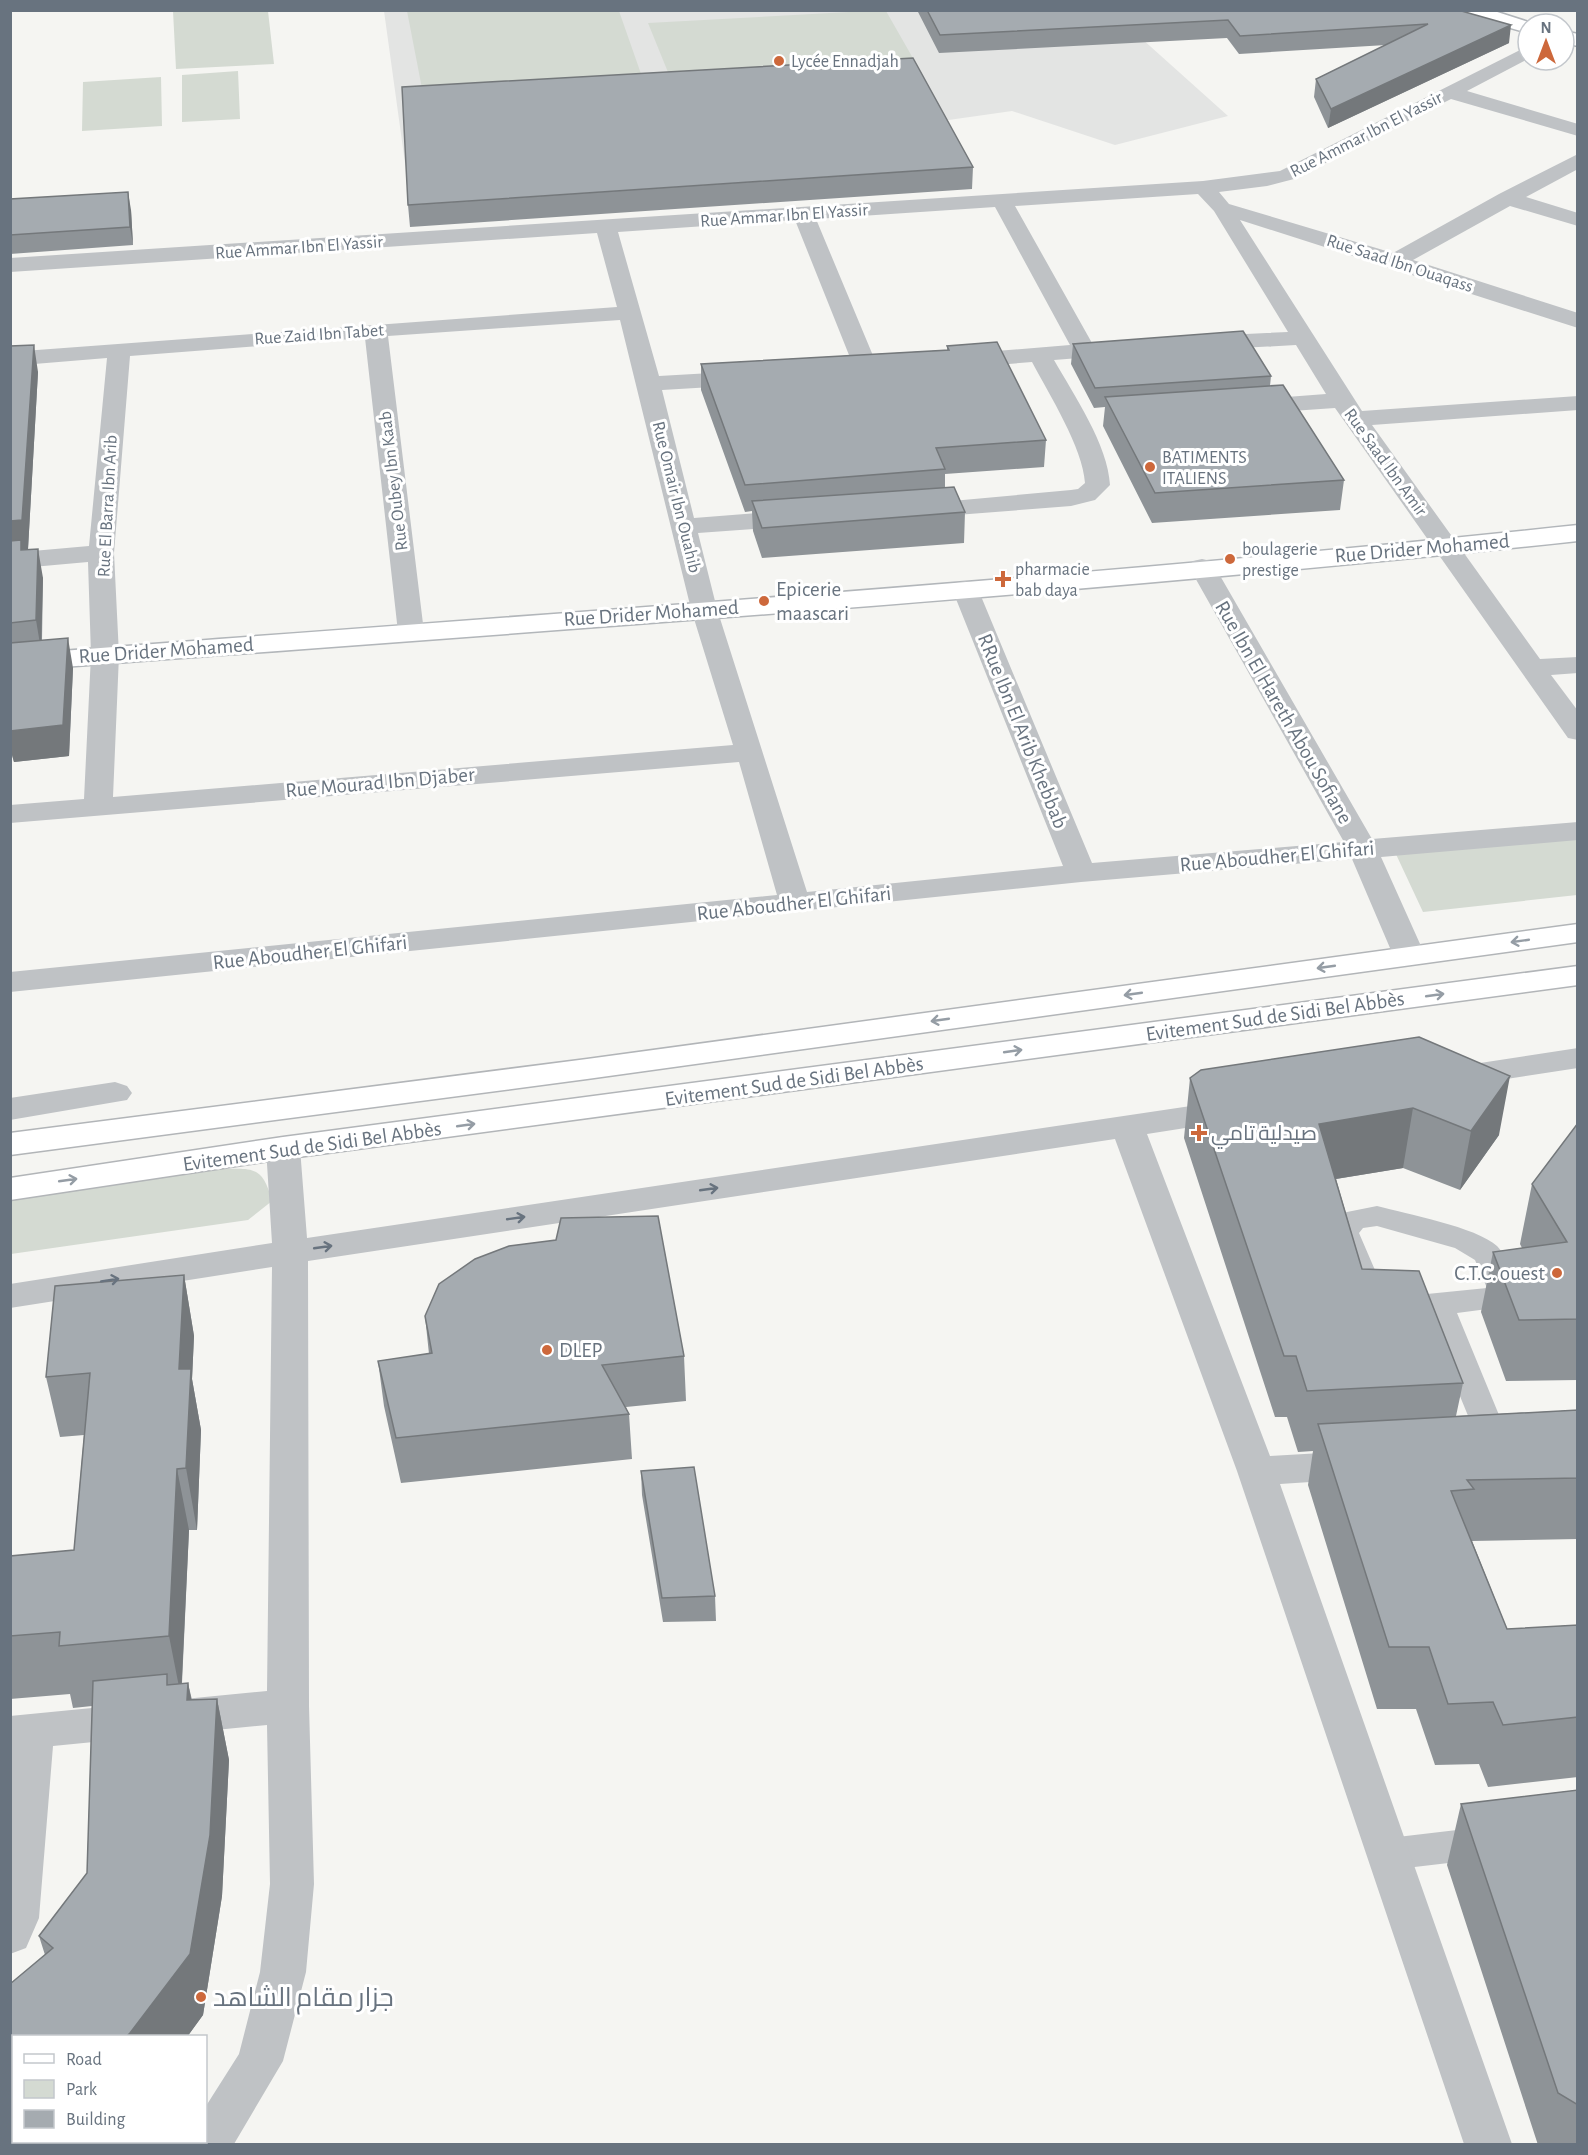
<svg xmlns="http://www.w3.org/2000/svg" width="1588" height="2155" font-family="'Alegreya Sans',Cairo,sans-serif">
  <style>
    .built { fill: #e3e4e3 }
    .green { fill: #d4dad2 }
    .lines { fill: none; stroke-linecap: round; stroke-linejoin: round }
    .secondary-casing { stroke: #b2b6ba; stroke-width: 3 }
    .highway-casing { stroke: #b2b5b8; stroke-width: 3 }
    .lane { fill: #bfc2c5; fill-rule: evenodd }
    .street { fill: #bfc2c5; fill-rule: evenodd }
    .secondary { fill: #fff; fill-rule: evenodd }
    .highway { fill: #fff; fill-rule: evenodd }
    .wall { fill: #8e9397 }
    .shaded-wall { fill: #74787b }
    .building { fill: #a5abb0; stroke: #74787b; stroke-width: 1.5 }
    .oneway { stroke: #959da5 }
    .oneway2 { stroke: #68737f }
    .poi-dot { fill: #cd683b; stroke: #fff; stroke-width: 2 }
    .labels { text-anchor: middle; stroke-width: 6; stroke-linejoin: round; paint-order: stroke }
    .far-poi-label { font-size: 18px; fill: #68737f; stroke: #fff; text-anchor: start }
    .far-street-label { font-size: 18px; fill: #68737f; stroke: #fff }
    .street-label { font-size: 21px; fill: #68737f; stroke: #fff }
    .poi-label { font-size: 21px; fill: #68737f; stroke: #fff; text-anchor: start }
    .near-poi-label { font-size: 26px; fill: #68737f; stroke: #fff; text-anchor: start }
  </style>
  <rect width="100%" height="100%" fill="#f5f5f2"/>
  <path class="built" d="M 384,11 L 1113,11 L 1112,12 L 1228,116 L 1115,145 L 1012,111 L 461,189 L 409,192 Z"/>
  <path class="green" d="M 173,11 L 268,11 L 274,64 L 176,69 Z
    M 407,11 L 619,11 L 647,91 L 425,104 Z
    M 867,11 L 886,11 L 922,74 L 674,87 L 648,23 Z
    M 238,71 L 240,119 L 182,122 L 182,75 Z
    M 161,77 L 162,126 L 82,131 L 83,82 Z
    M 1577,834 L 1577,895 L 1423,912 L 1394,850 Z
    M 216,1169 C 251,1169 262,1163 272,1201 L 248,1220 L 11,1254 L 10,1198 Z"/>
  <g class="lines">
    <g class="secondary-casing">
      <path id="secondary" d="M 1460,10 L 1491,10 L 1535,24 L 1528,24 L 1528,33 L 1462,14 Z
        M 1564,31 L 1578,34 L 1578,46 L 1564,43 Z
        M 1578,525 L 1578,541 C 1056,597 533,631 10,671 L 10,655 C 533,614 1056,581 1578,525 Z"/>
    </g>
    <g class="highway-casing">
      <path id="highway" d="M 1578,924 L 1578,942 L 587,1079 L 10,1155 L 10,1133 L 587,1059 Z
        M 1578,966 L 1578,985 L 283,1159 L 10,1200 L 10,1178 L 283,1137 Z"/>
    </g>
    <path class="lane" d="M 1377,1206 C 1407,1214 1476,1227 1497,1246 C 1507,1256 1516,1284 1523,1297 L 1518,1305 L 1457,1313 L 1513,1449 L 1509,1457 L 1497,1461 L 1485,1457 L 1427,1316 L 1377,1321 L 1366,1318 L 1361,1310 L 1328,1232 L 1342,1213 ZM 1377,1226 L 1455,1248 L 1475,1260 L 1487,1288 L 1387,1298 L 1359,1233 L 1363,1228 Z
      M 1491,1826 L 1504,1831 L 1510,1842 L 1504,1853 L 1491,1858 L 1389,1870 L 1376,1865 L 1370,1854 L 1376,1843 L 1389,1838 Z"/>
    <path class="street" d="M 1528,46 L 1528,59 L 1467,91 L 1578,124 L 1578,136 L 1451,99 L 1294,179 L 1267,186 L 1219,192 L 1229,204 L 1393,253 L 1499,194 L 1578,154 L 1578,169 L 1526,197 L 1578,213 L 1578,226 L 1510,206 L 1413,260 L 1578,313 L 1578,328 L 1240,220 L 1362,411 L 1578,396 L 1578,410 L 1372,425 L 1540,659 L 1578,657 L 1578,673 L 1551,675 L 1578,711 L 1578,740 L 1568,738 L 1335,408 L 1249,414 L 1241,412 L 1237,407 L 1241,402 L 1249,400 L 1326,394 L 1296,345 L 1204,350 L 1196,348 L 1193,343 L 1196,338 L 1204,336 L 1288,332 L 1214,211 L 1198,194 L 1015,206 L 1092,343 L 1117,341 L 1125,343 L 1129,348 L 1125,353 L 1117,355 L 1054,360 C 1074,395 1108,445 1110,485 L 1095,500 L 1071,506 L 917,518 L 908,515 L 904,510 L 908,505 L 1071,490 L 1078,489 L 1085,483 C 1083,448 1049,394 1032,362 L 959,368 L 951,366 L 947,361 L 951,356 L 959,354 L 1070,345 L 995,207 L 816,219 L 879,370 L 875,375 L 867,377 L 859,375 L 855,370 L 795,220 L 618,232 L 659,376 L 746,371 L 754,373 L 758,378 L 754,383 L 746,385 L 662,390 L 694,518 L 797,510 L 806,513 L 810,518 L 806,523 L 797,526 L 698,533 L 717,609 L 807,892 L 1063,866 L 952,589 L 956,583 L 965,581 L 974,583 L 978,589 L 1092,863 L 1344,842 L 1189,567 L 1193,561 L 1202,559 L 1211,561 L 1215,567 L 1372,839 L 1578,822 L 1578,840 L 1381,857 L 1425,955 L 1420,962 L 1409,964 L 1398,962 L 1393,955 L 1352,859 L 1081,882 L 10,992 L 10,972 L 777,895 L 739,762 L 10,823 L 10,805 L 84,799 L 91,655 L 88,562 L 10,569 L 10,553 L 89,546 L 107,358 L 10,366 L 10,352 L 617,307 L 597,233 L 10,272 L 10,258 L 1203,181 L 1280,171 ZM 620,320 L 691,609 L 733,745 L 113,797 L 119,655 L 114,553 L 130,356 L 365,338 L 398,632 L 401,638 L 411,640 L 421,638 L 424,632 L 388,336 Z
      M 1578,1048 L 1578,1068 L 1454,1087 L 1442,1084 L 1438,1077 L 1442,1070 L 1454,1067 Z
      M 115,1082 L 127,1086 L 132,1093 L 127,1100 L 10,1120 L 10,1098 Z
      M 1231,1100 L 1243,1103 L 1248,1111 L 1243,1119 L 1147,1134 L 1270,1456 L 1356,1451 L 1370,1455 L 1375,1465 L 1370,1475 L 1356,1479 L 1280,1484 L 1512,2144 L 1464,2144 L 1237,1471 L 1115,1139 L 308,1261 L 309,1706 L 314,1884 L 306,1972 L 283,2061 L 234,2144 L 184,2144 L 185,2142 L 206,2142 L 206,2106 L 239,2054 L 260,1972 L 270,1884 L 267,1725 L 53,1746 L 39,1918 L 26,1948 L 10,1954 L 10,1716 L 267,1691 L 272,1267 L 10,1308 L 10,1284 L 272,1243 L 266,1148 L 271,1140 L 283,1137 L 295,1140 L 300,1148 L 307,1238 Z"/>
    <use href="#secondary" class="secondary"/>
    <use href="#highway" class="highway"/>
  </g>
  <path class="wall" d="M 917,10 L 1458,10 L 1509,43 L 1328,128 L 1314,97 L 1316,79 L 1386,45 L 1239,54 L 1227,38 L 939,53 Z
    M 973,167 L 972,189 L 410,227 L 408,205 Z
    M 10,199 L 131,210 L 133,245 L 10,254 Z
    M 1073,344 L 1271,376 L 1270,386 L 1344,480 L 1340,510 L 1152,523 L 1103,426 L 1105,407 L 1094,408 L 1071,364 Z
    M 10,346 L 38,372 L 28,549 L 23,550 L 43,578 L 42,640 L 73,668 L 69,756 L 14,762 L 10,749 Z
    M 947,346 L 1046,440 L 1044,467 L 945,474 L 945,488 L 965,512 L 964,543 L 762,558 L 753,531 L 752,511 L 745,512 L 701,390 L 701,364 L 947,350 Z
    M 1419,1037 L 1499,1135 L 1460,1190 L 1403,1168 L 1336,1179 L 1362,1269 L 1463,1383 L 1456,1416 L 1578,1410 L 1578,1539 L 1472,1541 L 1507,1629 L 1578,1625 L 1578,1777 L 1488,1787 L 1479,1764 L 1435,1765 L 1416,1709 L 1377,1709 L 1308,1485 L 1313,1451 L 1298,1452 L 1287,1417 L 1275,1417 L 1184,1138 L 1190,1078 Z
    M 1578,1123 L 1578,1380 L 1506,1381 L 1481,1312 L 1493,1252 L 1522,1248 L 1520,1244 L 1532,1184 Z
    M 184,1275 L 194,1336 L 192,1379 L 201,1430 L 197,1530 L 189,1530 L 182,1683 L 188,1683 L 192,1700 L 217,1699 L 229,1760 L 222,1896 L 203,2015 L 187,2037 L 14,2037 L 14,2142 L 92,2142 L 89,2145 L 10,2145 L 10,1984 L 45,1955 L 39,1936 L 87,1873 L 92,1706 L 73,1708 L 70,1694 L 10,1699 L 10,1556 L 74,1550 L 84,1435 L 60,1437 L 46,1377 L 55,1286 Z
    M 425,1316 L 684,1356 L 686,1401 L 626,1407 L 629,1414 L 632,1459 L 401,1483 L 384,1406 L 378,1361 L 429,1354 Z
    M 641,1471 L 715,1596 L 716,1621 L 663,1622 L 642,1495 Z
    M 1578,1790 L 1578,2145 L 1538,2145 L 1447,1865 L 1461,1804 Z"/>
  <path class="shaded-wall" d="M 1511,25 L 1509,43 L 1328,128 L 1331,109 Z
    M 128,192 L 131,210 L 133,245 L 130,227 Z
    M 34,345 L 38,372 L 28,549 L 10,551 L 10,521 Z
    M 38,549 L 43,578 L 41,650 L 36,620 Z
    M 68,638 L 73,668 L 69,756 L 14,762 L 10,747 L 10,731 Z
    M 1510,1076 L 1499,1135 L 1460,1190 L 1471,1131 Z
    M 1413,1108 L 1403,1168 L 1311,1183 L 1319,1124 Z
    M 184,1275 L 194,1336 L 192,1379 L 201,1430 L 197,1530 L 186,1468 L 179,1369 Z
    M 177,1469 L 189,1530 L 181,1697 L 169,1636 Z
    M 188,1683 L 200,1744 L 187,1700 Z
    M 217,1699 L 229,1760 L 222,1896 L 203,2015 L 187,2037 L 126,2037 Z
    M 14,2136 L 14,2142 L 92,2142 L 89,2145 L 10,2145 L 10,2139 Z"/>
  <path class="building" d="M 927,10 L 1458,10 L 1511,25 L 1331,109 L 1316,79 L 1428,24 L 1240,36 L 1228,20 L 940,35 Z
    M 913,58 L 973,167 L 408,205 L 402,87 Z
    M 128,192 L 130,227 L 10,235 L 10,199 Z
    M 1243,331 L 1271,376 L 1095,388 L 1073,344 Z
    M 997,342 L 1046,440 L 936,448 L 945,469 L 745,485 L 701,364 L 949,350 L 947,346 Z
    M 34,345 L 22,520 L 10,521 L 10,346 Z
    M 1283,385 L 1344,480 L 1155,493 L 1105,397 Z
    M 954,487 L 965,512 L 762,528 L 752,501 Z
    M 21,540 L 21,550 L 38,549 L 36,620 L 10,623 L 10,541 Z
    M 68,638 L 63,725 L 10,731 L 10,643 Z
    M 1419,1037 L 1510,1076 L 1471,1131 L 1413,1108 L 1319,1124 L 1362,1269 L 1419,1271 L 1463,1383 L 1307,1391 L 1296,1356 L 1284,1356 L 1190,1078 L 1201,1070 Z
    M 1578,1123 L 1578,1319 L 1519,1320 L 1493,1252 L 1567,1242 L 1532,1184 Z
    M 658,1216 L 684,1356 L 602,1365 L 629,1414 L 396,1438 L 378,1361 L 432,1353 L 425,1316 L 439,1284 L 475,1259 L 509,1246 L 556,1240 L 561,1218 Z
    M 184,1275 L 179,1369 L 191,1369 L 186,1468 L 177,1469 L 169,1636 L 59,1646 L 60,1632 L 10,1636 L 10,1556 L 74,1550 L 90,1373 L 46,1377 L 55,1286 Z
    M 1578,1410 L 1578,1478 L 1467,1480 L 1474,1489 L 1451,1491 L 1507,1629 L 1578,1625 L 1578,1717 L 1503,1725 L 1493,1702 L 1448,1704 L 1429,1647 L 1389,1647 L 1318,1424 Z
    M 694,1467 L 715,1596 L 662,1598 L 641,1471 Z
    M 167,1674 L 167,1685 L 188,1683 L 187,1700 L 217,1699 L 210,1835 L 190,1954 L 130,2033 L 126,2037 L 14,2037 L 14,2136 L 10,2139 L 10,1984 L 53,1948 L 39,1936 L 87,1873 L 93,1681 Z
    M 1578,1790 L 1578,2105 L 1558,2093 L 1461,1804 Z"/>
  <defs><path id="oneway-shaft" d="M-6 0H5M1.5-3L5.5 0L1.5 3" fill="none" stroke-width="1.6" stroke-linecap="round" stroke-linejoin="round" transform="scale(1.5)"/></defs>
  <g class="oneway">
    <use href="#oneway-shaft" transform="translate(1520 941) rotate(172)"/>
    <use href="#oneway-shaft" transform="translate(1326 967) rotate(172)"/>
    <use href="#oneway-shaft" transform="translate(1133 994) rotate(172)"/>
    <use href="#oneway-shaft" transform="translate(1435 995) rotate(-8)"/>
    <use href="#oneway-shaft" transform="translate(940 1020) rotate(172)"/>
    <use href="#oneway-shaft" transform="translate(1013 1051) rotate(-8)"/>
    <use href="#oneway-shaft" transform="translate(466 1125) rotate(-8)"/>
    <use href="#oneway-shaft" transform="translate(68 1180) rotate(-8)"/>
  </g>
  <g class="oneway2">
    <use href="#oneway-shaft" transform="translate(709 1189) rotate(-8)"/>
    <use href="#oneway-shaft" transform="translate(516 1218) rotate(-8)"/>
    <use href="#oneway-shaft" transform="translate(323 1247) rotate(-8)"/>
    <use href="#oneway-shaft" transform="translate(110 1280) rotate(-9)"/>
  </g>
  <g class="poi-dot">
    <circle cx="779" cy="61" r="6"/>
    <circle cx="1150" cy="467" r="6"/>
    <circle cx="1230" cy="559" r="6"/>
    <path d="M1000 570h6v6h6v6h-6v6h-6v-6h-6v-6h6z"/>
    <circle cx="764" cy="601" r="6"/>
    <path d="M1196 1124h6v6h6v6h-6v6h-6v-6h-6v-6h6z"/>
    <circle cx="1557" cy="1273" r="6"/>
    <circle cx="547" cy="1350" r="6"/>
    <circle cx="201" cy="1997" r="6"/>
  </g>
  <g class="labels">
    <g class="far-poi-label">
      <text x="791" y="67">Lycée Ennadjah</text>
      <text x="1162" y="463">BATIMENTS<tspan x="1162" dy="21">ITALIENS</tspan></text>
      <text x="1242" y="555">boulagerie<tspan x="1242" dy="21">prestige</tspan></text>
      <text x="1015" y="575">pharmacie<tspan x="1015" dy="21">bab daya</tspan></text>
    </g>
    <g class="far-street-label">
      <text transform="translate(1366 134) rotate(-27)" y="6">Rue Ammar Ibn El Yassir</text>
      <text transform="translate(784 215) rotate(-4)" y="6">Rue Ammar Ibn El Yassir</text>
      <text transform="translate(299 247) rotate(-4)" y="6">Rue Ammar Ibn El Yassir</text>
      <text transform="translate(1400 263) rotate(18)" y="6">Rue Saad Ibn Ouaqass</text>
      <text transform="translate(319 334) rotate(-4)" y="6">Rue Zaid Ibn Tabet</text>
      <text transform="translate(1386 462) rotate(54)" y="6">Rue Saad Ibn Amir</text>
      <text transform="translate(393 481) rotate(-97)" y="6">Rue Oubey Ibn Kaab</text>
      <text transform="translate(677 497) rotate(76)" y="6">Rue Omair Ibn Ouahib</text>
      <text transform="translate(107 506) rotate(-87)" y="6">Rue El Barra Ibn Arib</text>
    </g>
    <g class="street-label">
      <text transform="translate(1422 548) rotate(-5)" y="7">Rue Drider Mohamed</text>
      <text transform="translate(651 613) rotate(-4)" y="7">Rue Drider Mohamed</text>
      <text transform="translate(166 650) rotate(-4)" y="7">Rue Drider Mohamed</text>
      <text transform="translate(1284 712) rotate(60)" y="7">Rue Ibn El Hareth Abou Sofiane</text>
      <text transform="translate(1023 731) rotate(68)" y="7">RRue Ibn El Arib Khebbab</text>
      <text transform="translate(380 782) rotate(-5)" y="7">Rue Mourad Ibn Djaber</text>
      <text transform="translate(1277 856) rotate(-5)" y="7">Rue Aboudher El Ghifari</text>
      <text transform="translate(794 903) rotate(-6)" y="7">Rue Aboudher El Ghifari</text>
      <text transform="translate(310 952) rotate(-6)" y="7">Rue Aboudher El Ghifari</text>
      <text transform="translate(1275 1016) rotate(-8)" y="7">Evitement Sud de Sidi Bel Abbès</text>
      <text transform="translate(794 1081) rotate(-8)" y="7">Evitement Sud de Sidi Bel Abbès</text>
      <text transform="translate(312 1146) rotate(-8)" y="7">Evitement Sud de Sidi Bel Abbès</text>
    </g>
    <g class="poi-label">
      <text x="776" y="596">Epicerie<tspan x="776" dy="24">maascari</tspan></text>
      <text x="1211" y="1140">صيدلية تامي</text>
      <text x="1545" y="1280" text-anchor="end">C.T.C. ouest</text>
      <text x="559" y="1357">DLEP</text>
    </g>
    <g class="near-poi-label">
      <text x="213" y="2006">جزار مقام الشاهد</text>
    </g>
  </g>
  <rect width="1588" height="2155" fill="none" stroke="#68737f" stroke-width="24"/>
  <rect x="12" y="2035" width="195" height="108" fill="#ffffff" stroke="#c3c7cc" stroke-width="1.5"/>
  <rect x="24" y="2054" width="30" height="9" fill="#ffffff" stroke="#c3c7cc" stroke-width="1.5"/>
  <text x="66" y="2065" font-size="18" fill="#68737f">Road</text>
  <rect x="24" y="2080" width="30" height="18" fill="#d4dad2" stroke="#c3c7cc" stroke-width="1.5"/>
  <text x="66" y="2095" font-size="18" fill="#68737f">Park</text>
  <rect x="24" y="2110" width="30" height="18" fill="#a5abb0" stroke="#c3c7cc" stroke-width="1.5"/>
  <text x="66" y="2125" font-size="18" fill="#68737f">Building</text>
  <g transform="translate(1546 42)"><circle r="28" fill="#ffffff" stroke="#c3c7cc" stroke-width="1.5"/>
  <path d="M0-4.5L10 22L0 15L-10 22Z" fill="#cd683b"/>
  <text y="-9" font-size="16" font-weight="bold" text-anchor="middle" fill="#68737f">N</text>
  </g>
</svg>
